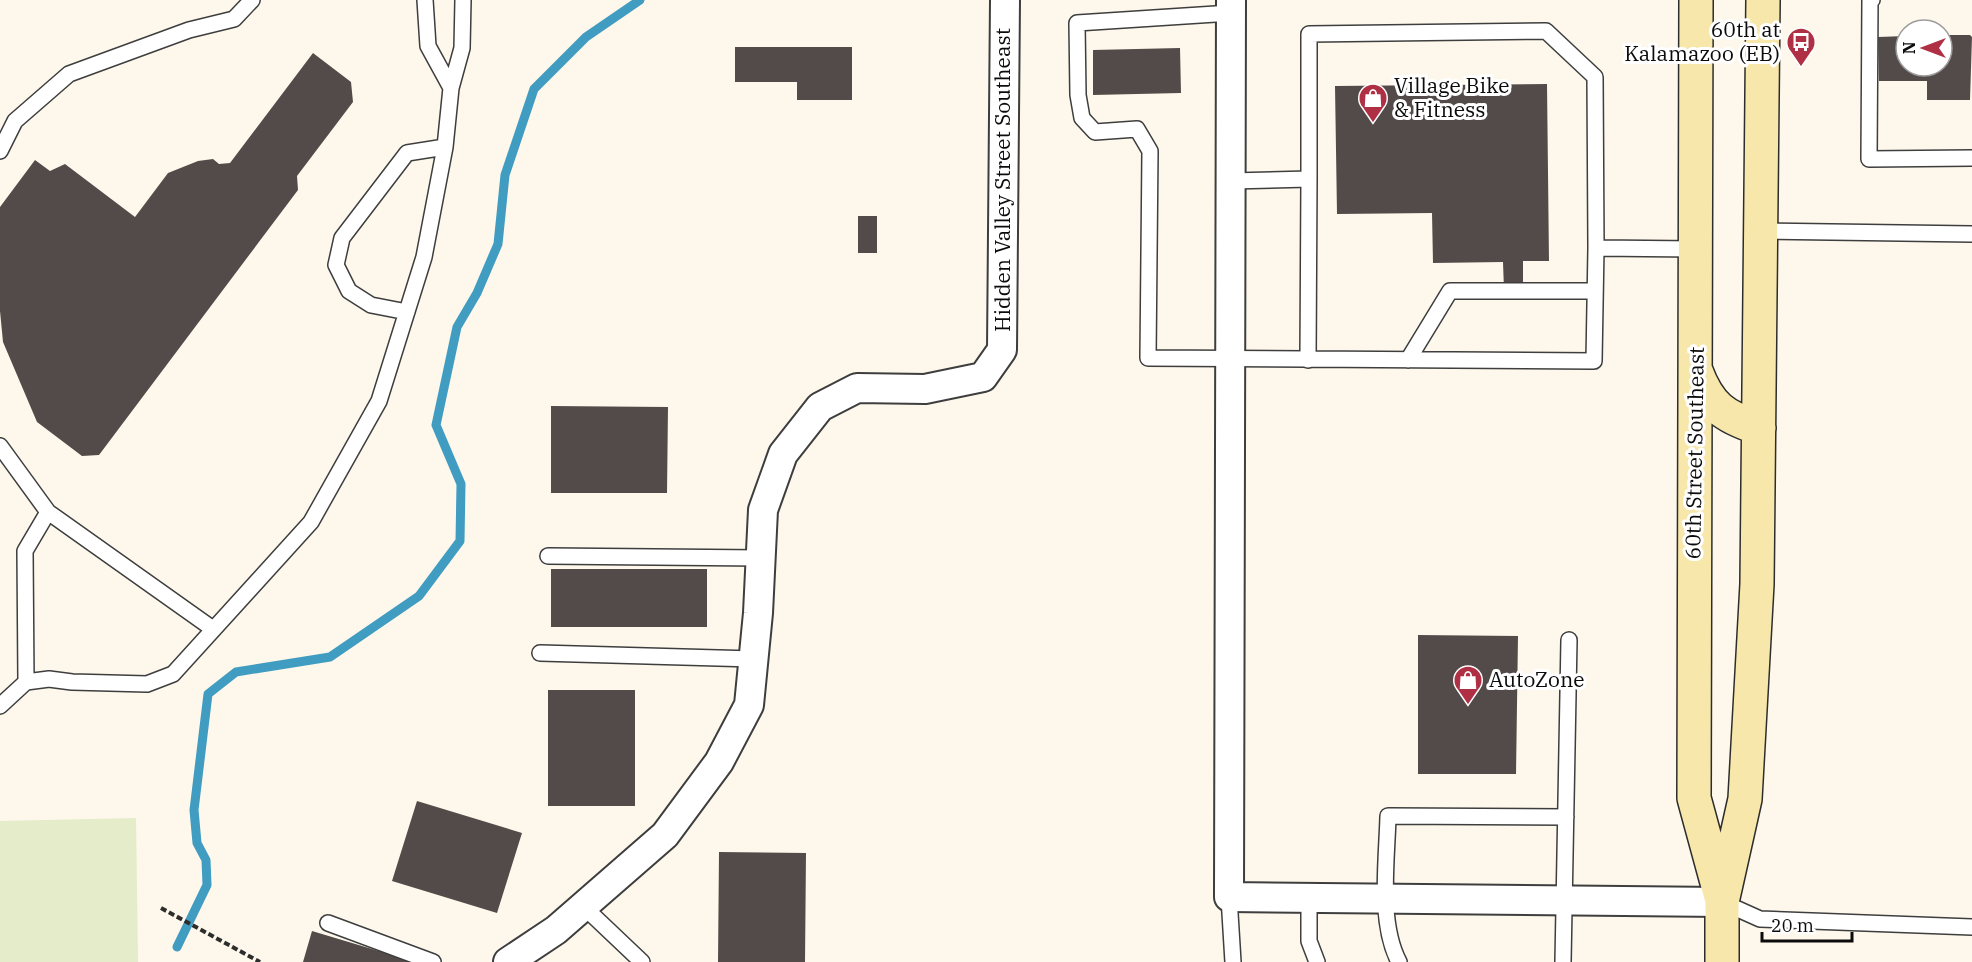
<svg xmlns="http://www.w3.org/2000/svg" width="1972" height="962" font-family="'IBM Plex Serif',serif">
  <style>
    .pitch { fill: #e4ecc9 }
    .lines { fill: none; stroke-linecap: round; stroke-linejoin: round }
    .stream { stroke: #419cc1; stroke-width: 9 }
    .building { fill: #534b49 }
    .lane-casing { stroke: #3e3e3e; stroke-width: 18 }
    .street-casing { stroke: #3e3e3e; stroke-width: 32 }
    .secondary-casing { stroke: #2d2d2d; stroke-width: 36 }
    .path { stroke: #2d2d2d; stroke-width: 4; stroke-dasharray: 6 3; stroke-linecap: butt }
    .lane { stroke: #fff; stroke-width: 15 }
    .street { stroke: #fff; stroke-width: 28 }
    .secondary { stroke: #f8e7ab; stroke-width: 33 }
    .labels { text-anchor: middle; stroke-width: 6; stroke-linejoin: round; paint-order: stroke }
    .poi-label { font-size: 21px; fill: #0b0b0b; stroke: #fff; text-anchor: start }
    .street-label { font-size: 21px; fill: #0b0b0b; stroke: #fff }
  </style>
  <rect width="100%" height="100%" fill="#fdf8eb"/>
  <path class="pitch" d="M 136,818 L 138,962 L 0,962 L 0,821 Z"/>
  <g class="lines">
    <path class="stream" d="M 177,947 L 207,885 L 206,860 L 197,843 L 194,810 L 208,694 L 236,672 L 330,657 L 419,596 L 460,541 L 461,484 L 436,425 L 457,327 L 477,293 L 498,244 L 505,175 L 534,89 L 586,37 L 640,0"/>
  </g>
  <path class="building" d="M 1942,35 L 1970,35 L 1972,37 L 1970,100 L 1927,100 L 1927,81 L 1879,81 L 1878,37 L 1906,36 L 1906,66 L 1942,66 Z
    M 735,47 L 852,47 L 852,100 L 797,100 L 797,82 L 735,82 Z
    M 1180,48 L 1181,93 L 1093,95 L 1093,50 Z
    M 313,53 L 351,82 L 353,102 L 297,176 L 298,190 L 99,455 L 82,456 L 37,422 L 3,342 L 0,311 L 0,207 L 35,160 L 50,171 L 65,164 L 135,217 L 168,173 L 198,161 L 213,159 L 219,164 L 230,163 Z
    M 1547,84 L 1549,261 L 1523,261 L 1523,288 L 1504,290 L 1503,262 L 1433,263 L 1432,213 L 1337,214 L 1335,86 Z
    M 858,216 L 877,216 L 877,253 L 858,253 Z
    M 551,406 L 668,407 L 667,493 L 551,493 Z
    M 551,569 L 707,569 L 707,627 L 551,627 Z
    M 1418,635 L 1518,636 L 1516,774 L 1418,774 Z
    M 548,690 L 635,690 L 635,806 L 548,806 Z
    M 417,801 L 522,833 L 497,913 L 392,881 Z
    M 719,852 L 806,853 L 805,962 L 718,962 Z
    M 312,931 L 412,961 L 412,962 L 303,962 Z"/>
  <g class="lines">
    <g class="lane-casing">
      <path id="lane" d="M 425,0 L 428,46 L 451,88
        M 1872,0 L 1870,0 L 1869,159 L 1972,158
        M 1231,13 L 1077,23 L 1078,95 L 1082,118 L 1095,132 L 1137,129 L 1150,151 L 1148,358 L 1594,361 L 1596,248 L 1595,77 L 1546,31 L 1309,34 L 1309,179 L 1231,181
        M 0,151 L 15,121 L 69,74 L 189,30 L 234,19 L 252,0
        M 1761,231 L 1972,234
        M 1596,248 L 1696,249
        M 407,312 L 371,305 L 349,291 L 336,265 L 342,238 L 407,153 L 445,147
        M 1308,360 L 1309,179
        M 1408,360 L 1450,291 L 1595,291
        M 0,446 L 48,512 L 213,629
        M 548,556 L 761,558
        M 540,653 L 754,659
        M 26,682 L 25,551 L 48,512
        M 0,706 L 26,682 L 49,679 L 72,682 L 147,684 L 173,674 L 311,522 L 379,401 L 424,257 L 445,147 L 451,88 L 462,48 L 463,0
        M 1229,897 L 1233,962
        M 1309,898 L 1309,941 L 1317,962
        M 1722,902 L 1760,919 L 1972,927
        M 583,906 L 642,962
        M 328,923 L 433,962
        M 1399,962 C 1378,922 1387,860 1388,816 L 1566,817
        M 1563,962 L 1569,640"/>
    </g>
    <g class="street-casing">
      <path id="street" d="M 1231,0 L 1229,897 L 1722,902
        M 508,962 L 556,930 L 665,835 L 719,762 L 749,705 L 758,613 L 763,510 L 783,454 L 820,407 L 857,388 L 925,389 L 983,377 L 1002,350 L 1005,0"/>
    </g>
    <g class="secondary-casing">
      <path id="secondary" d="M 1696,0 L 1694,798 L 1721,897
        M 1696,371 C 1709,406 1724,417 1759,428
        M 1722,962 L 1722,902 L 1745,799 L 1757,584 L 1763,0"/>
    </g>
    <path class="path" d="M 161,908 L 260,962"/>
    <use href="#lane" class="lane"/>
    <use href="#street" class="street"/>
    <use href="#secondary" class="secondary"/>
  </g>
  <defs>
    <g id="bus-pin" transform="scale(1.5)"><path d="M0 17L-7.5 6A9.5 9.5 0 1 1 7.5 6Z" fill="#af3044" stroke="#fff"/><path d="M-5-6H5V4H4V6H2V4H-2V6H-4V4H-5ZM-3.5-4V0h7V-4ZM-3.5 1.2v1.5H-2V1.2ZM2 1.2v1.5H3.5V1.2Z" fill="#fff"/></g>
    <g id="shop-pin" transform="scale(1.5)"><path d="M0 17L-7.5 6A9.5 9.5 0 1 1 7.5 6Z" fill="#af3044" stroke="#fff"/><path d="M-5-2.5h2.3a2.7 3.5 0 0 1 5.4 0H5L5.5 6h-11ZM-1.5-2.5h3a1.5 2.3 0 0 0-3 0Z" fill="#fff"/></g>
  </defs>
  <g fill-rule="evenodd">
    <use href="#bus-pin" x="1801" y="42"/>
    <use href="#shop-pin" x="1373" y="98"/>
    <use href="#shop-pin" x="1468" y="680"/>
  </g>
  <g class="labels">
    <g class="poi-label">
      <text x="1780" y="37" text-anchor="end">60th at<tspan x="1780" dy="24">Kalamazoo (EB)</tspan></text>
      <text x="1394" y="93">Village Bike<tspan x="1394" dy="24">&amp; Fitness</tspan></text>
      <text x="1489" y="687">AutoZone</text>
    </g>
    <g class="street-label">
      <text transform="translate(1003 180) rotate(-90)" y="7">Hidden Valley Street Southeast</text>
      <text transform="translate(1695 453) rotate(-89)" y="7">60th Street Southeast</text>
    </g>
  </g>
  <g transform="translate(1924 48) rotate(270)"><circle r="28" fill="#ffffff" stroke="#9d9d9d" stroke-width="1.5"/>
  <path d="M0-4.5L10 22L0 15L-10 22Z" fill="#af3044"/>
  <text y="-9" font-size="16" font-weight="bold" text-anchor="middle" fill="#0b0b0b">N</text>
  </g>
  <path d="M1762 932v9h90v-9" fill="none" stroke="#0b0b0b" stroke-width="3"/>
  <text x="1771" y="932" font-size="18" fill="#0b0b0b" stroke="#ffffff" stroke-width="4.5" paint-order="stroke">20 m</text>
</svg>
